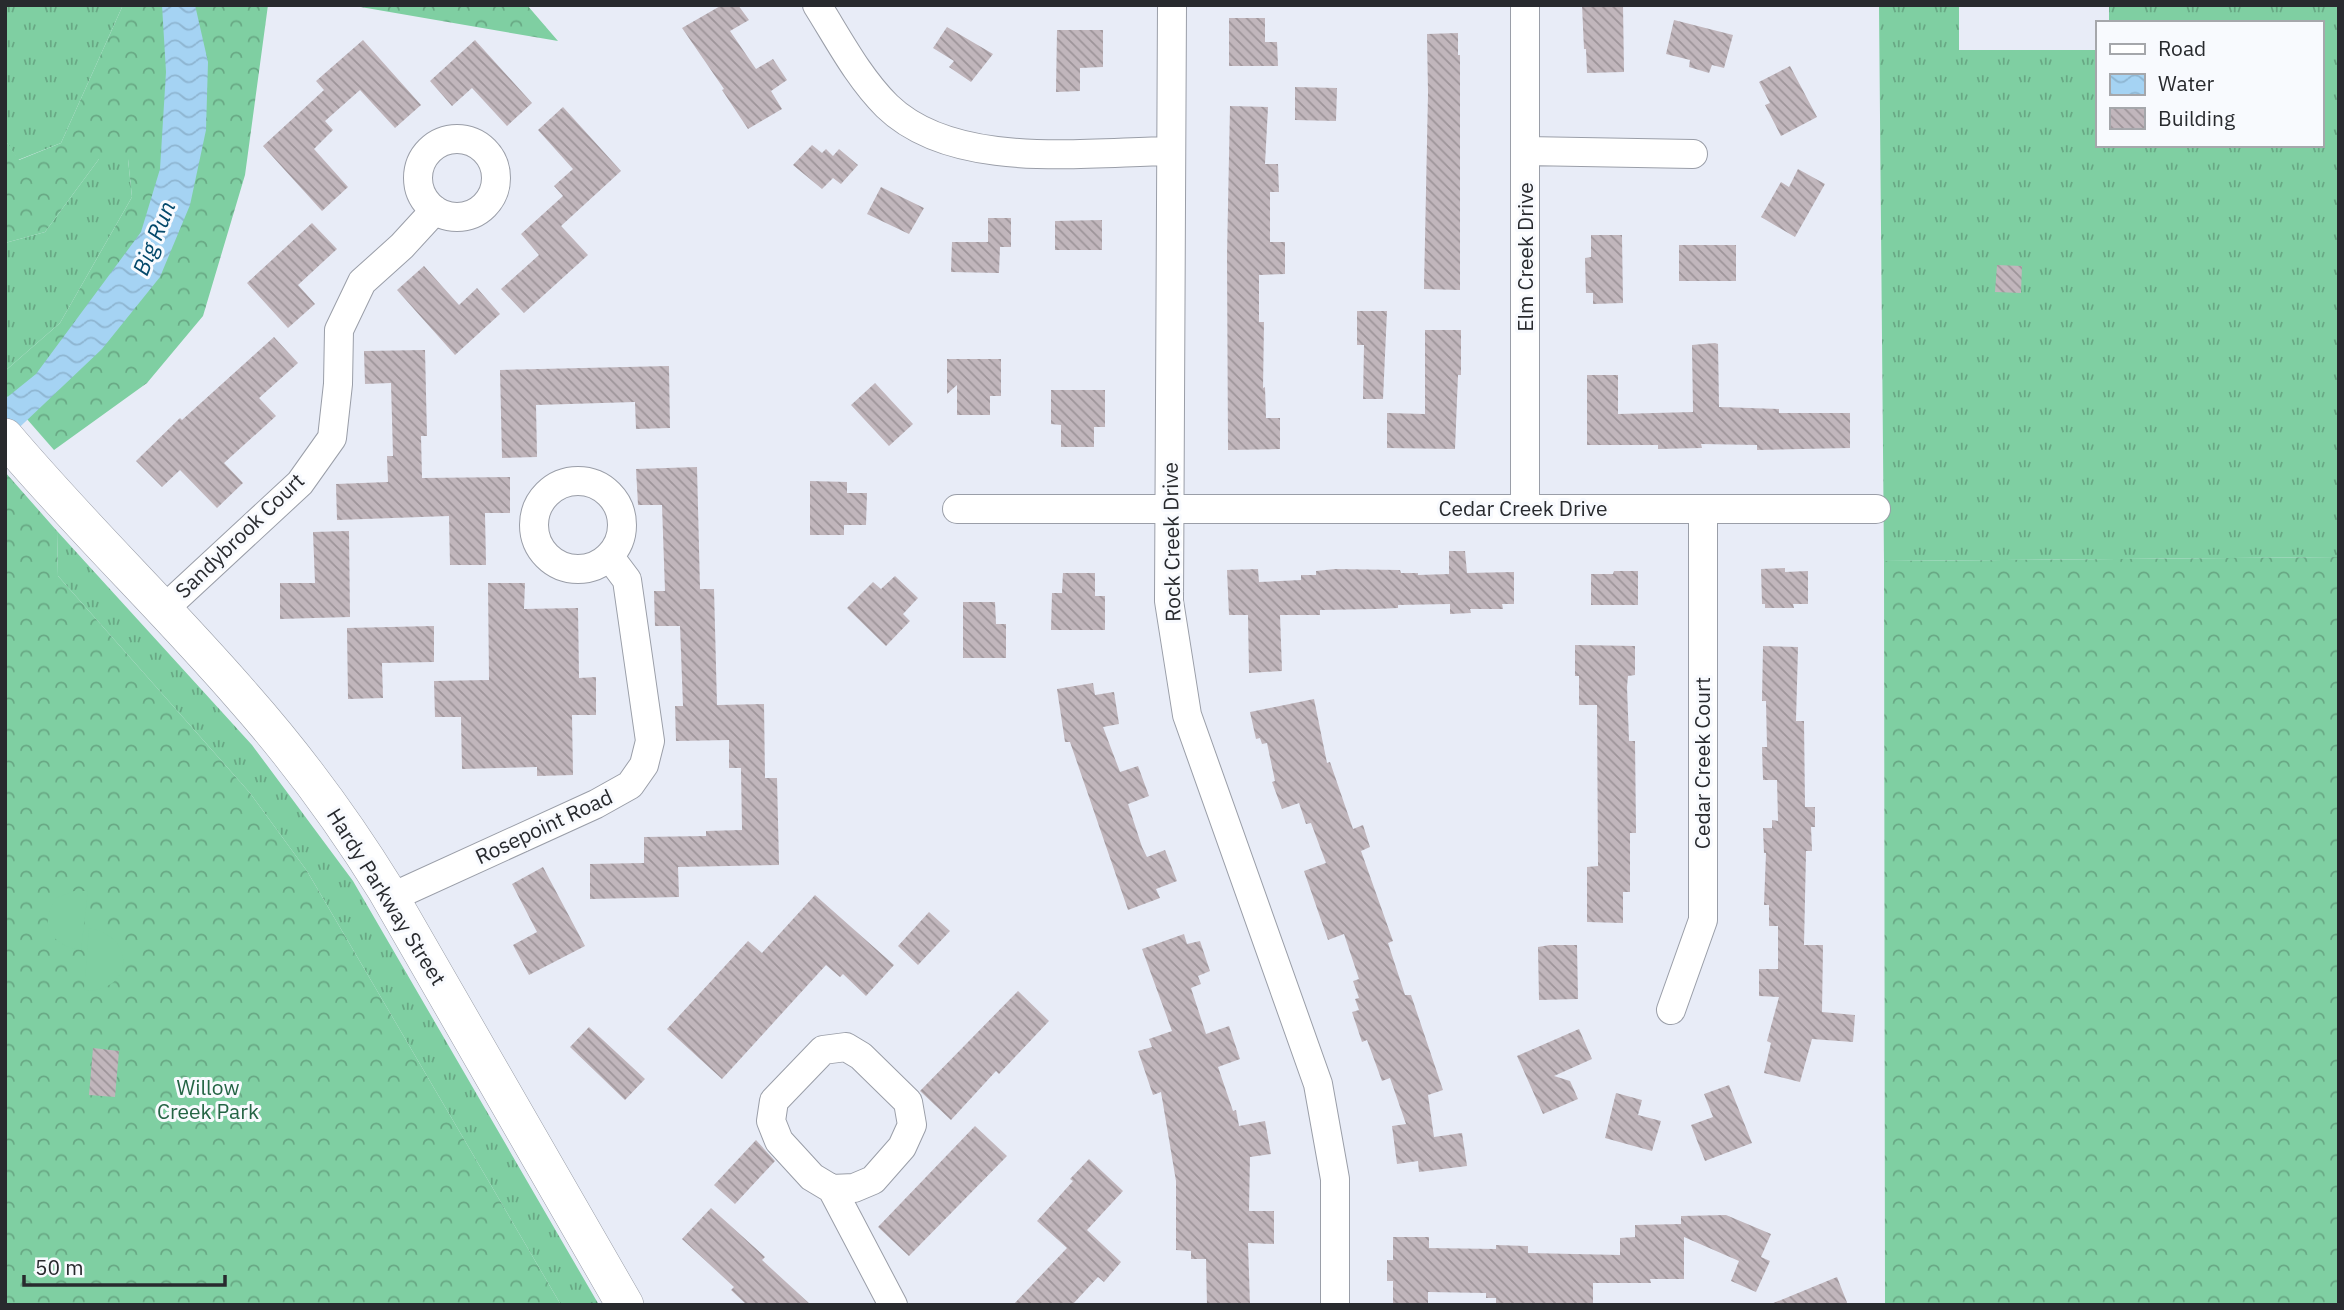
<svg xmlns="http://www.w3.org/2000/svg" width="2344" height="1310" font-family="'IBM Plex Sans',sans-serif">
  <style>
    .grass { fill: url(#grass-tufts) }
    .forest { fill: url(#forest-crowns) }
    .pitch { fill: #7fcfa2 }
    .water { fill: url(#water-waves) }
    .building { fill: url(#building-back-hatch) }
    .lines { fill: none; stroke-linecap: round; stroke-linejoin: round }
    .minor-casing { stroke: #9a9ea8; stroke-width: 30 }
    .major-casing { stroke: #9a9ea8; stroke-width: 38 }
    .minor { stroke: #fff; stroke-width: 28 }
    .major { stroke: #fff; stroke-width: 37 }
    .labels { text-anchor: middle; stroke-width: 6; stroke-linejoin: round; paint-order: stroke }
    .street-label { font-size: 21px; fill: #282a2e; stroke: #f8fafe }
    .park-label { font-size: 21px; fill: #246444; stroke: #f8fafe }
    .water-label { font-size: 23px; font-style: italic; fill: #04496b; stroke: #f8fafe }
  </style>
  <defs>
    <pattern id="grass-tufts" width="24" height="20" patternUnits="userSpaceOnUse" patternTransform="scale(1.75)"><rect width="24" height="20" fill="#7fcfa2"/><path d="M3 7l-1-3M5 7V3M7 7l1-3M15 17l-1-3M17 17v-4M19 17l1-3" fill="none" stroke="#68a884"/></pattern>
    <pattern id="forest-crowns" width="20" height="18" patternUnits="userSpaceOnUse" patternTransform="scale(1.75)"><rect width="20" height="18" fill="#7fcfa2"/><path d="M2 6a3 3 0 1 1 6 0M12 15a3 3 0 1 1 6 0" fill="none" stroke="#68a884"/></pattern>
    <pattern id="water-waves" width="16" height="10" patternUnits="userSpaceOnUse" patternTransform="scale(1.75)"><rect width="16" height="10" fill="#a5d3f3"/><path d="M0 5q4-4 8 0t8 0" fill="none" stroke="#8eb5d1"/></pattern>
    <pattern id="building-back-hatch" width="6" height="6" patternUnits="userSpaceOnUse" patternTransform="scale(1.75)"><rect width="6" height="6" fill="#c1b6bc"/><path d="M-1 5l2 2M0 0l6 6M5-1l2 2" fill="none" stroke="#9d9499"/></pattern>
  </defs>
  <rect width="100%" height="100%" fill="#e8ecf7"/>
  <path class="grass" d="M 5,5 L 123,5 L 61,143 L 18,160 L 5,140 Z
    M 1879,5 L 1959,5 L 1959,50 L 2097,50 L 2097,145 L 2321,145 L 2321,23 L 2109,23 L 2109,5 L 2339,5 L 2339,557 L 1884,561 Z
    M 99,159 L 128,159 L 132,197 L 60,323 L 5,371 L 5,243 L 45,232 Z
    M 57,531 L 252,745 L 353,881 L 599,1305 L 561,1305 L 307,871 L 250,793 L 58,576 Z"/>
  <path class="forest" d="M 123,5 L 268,5 L 245,175 L 203,316 L 147,383 L 54,450 L 5,394 L 5,371 L 60,323 L 132,197 L 128,159 L 99,159 L 45,232 L 5,243 L 5,140 L 19,160 L 61,143 Z
    M 349,5 L 527,5 L 558,41 Z
    M 5,472 L 57,531 L 58,576 L 250,793 L 307,871 L 561,1305 L 5,1305 Z
    M 2339,557 L 2339,1305 L 1885,1305 L 1884,561 Z"/>
  <path class="pitch" d="M 74,891 L 88,891 L 81,950 C 51,945 38,925 56,898 Z
    M 89,928 C 137,937 134,992 84,991 Z"/>
  <path class="water" d="M 162,5 L 195,5 L 208,62 L 206,130 L 190,205 L 160,277 L 102,349 L 5,441 L 5,399 L 36,374 L 141,232 L 160,169 L 166,72 Z"/>
  <path class="building" d="M 722,5 L 738,5 L 749,20 L 730,31 L 756,69 L 773,59 L 787,80 L 771,91 L 782,109 L 748,129 L 722,90 L 724,89 L 682,28 Z
    M 1582,5 L 1623,5 L 1624,72 L 1587,73 L 1586,49 L 1584,49 Z
    M 1229,18 L 1265,18 L 1265,42 L 1277,42 L 1278,66 L 1229,66 Z
    M 1674,20 L 1733,35 L 1724,68 L 1712,65 L 1709,73 L 1689,67 L 1690,60 L 1666,54 Z
    M 947,27 L 993,54 L 971,82 L 949,67 L 954,61 L 933,48 Z
    M 1057,30 L 1103,30 L 1103,67 L 1080,68 L 1080,91 L 1056,92 Z
    M 1458,33 L 1458,55 L 1460,55 L 1460,290 L 1424,289 L 1428,93 L 1427,34 Z
    M 363,40 L 421,105 L 395,128 L 360,90 L 325,121 L 333,130 L 314,149 L 348,187 L 322,211 L 263,146 L 324,90 L 316,81 Z
    M 475,40 L 532,103 L 507,126 L 472,88 L 452,106 L 430,81 Z
    M 1790,66 L 1817,117 L 1781,136 L 1765,105 L 1770,103 L 1759,82 Z
    M 1295,87 L 1337,88 L 1336,121 L 1295,120 Z
    M 1230,106 L 1268,107 L 1265,164 L 1278,164 L 1279,192 L 1270,192 L 1270,242 L 1285,242 L 1285,274 L 1259,275 L 1259,322 L 1264,322 L 1263,388 L 1265,387 L 1266,418 L 1280,418 L 1280,449 L 1228,450 L 1227,255 Z
    M 563,107 L 621,171 L 561,226 L 588,255 L 524,313 L 501,289 L 539,255 L 521,234 L 563,196 L 554,186 L 573,169 L 538,130 Z
    M 812,145 L 822,153 L 826,149 L 833,156 L 839,149 L 858,165 L 841,184 L 833,178 L 822,189 L 793,165 Z
    M 1798,169 L 1825,184 L 1795,237 L 1761,217 L 1781,182 L 1789,187 Z
    M 881,187 L 924,208 L 909,234 L 867,214 Z
    M 988,218 L 1011,218 L 1011,247 L 1000,247 L 999,273 L 951,272 L 952,242 L 988,242 Z
    M 1102,220 L 1102,250 L 1055,250 L 1055,221 Z
    M 312,223 L 337,249 L 298,285 L 315,304 L 288,328 L 247,283 Z
    M 1591,235 L 1622,235 L 1623,303 L 1593,304 L 1593,293 L 1586,293 L 1585,258 L 1591,257 Z
    M 1679,245 L 1736,245 L 1736,281 L 1679,281 Z
    M 1997,265 L 2022,266 L 2021,293 L 1995,292 Z
    M 424,266 L 459,305 L 477,288 L 500,314 L 455,355 L 397,290 Z
    M 1357,311 L 1387,311 L 1383,399 L 1363,399 L 1364,345 L 1357,345 Z
    M 1425,330 L 1461,330 L 1461,375 L 1458,375 L 1455,449 L 1387,448 L 1387,413 L 1425,414 Z
    M 274,337 L 298,363 L 259,398 L 276,416 L 224,463 L 243,483 L 217,508 L 180,470 L 162,487 L 136,461 L 180,418 L 182,420 Z
    M 1715,343 L 1718,344 L 1719,407 L 1779,409 L 1779,413 L 1850,413 L 1850,448 L 1757,450 L 1757,445 L 1701,444 L 1702,448 L 1658,449 L 1658,445 L 1587,445 L 1587,375 L 1618,375 L 1618,414 L 1693,412 L 1692,345 Z
    M 425,350 L 427,436 L 421,436 L 422,478 L 510,477 L 510,513 L 485,513 L 486,565 L 450,565 L 449,516 L 337,520 L 336,484 L 388,482 L 387,456 L 393,456 L 391,383 L 365,384 L 364,351 Z
    M 947,359 L 1001,359 L 1001,396 L 990,396 L 990,415 L 957,415 L 957,385 L 947,394 Z
    M 669,366 L 670,428 L 636,429 L 635,402 L 536,405 L 537,457 L 502,458 L 500,370 Z
    M 875,383 L 913,424 L 889,446 L 851,405 Z
    M 1051,390 L 1105,390 L 1105,427 L 1094,427 L 1094,447 L 1061,447 L 1061,425 L 1051,424 Z
    M 697,467 L 700,589 L 714,589 L 717,705 L 764,704 L 765,778 L 777,778 L 779,865 L 678,867 L 679,897 L 590,899 L 590,864 L 644,863 L 644,837 L 706,836 L 706,831 L 742,830 L 741,768 L 729,768 L 729,740 L 676,741 L 675,706 L 683,706 L 680,626 L 655,626 L 654,591 L 665,591 L 662,505 L 638,505 L 636,469 Z
    M 810,481 L 847,482 L 847,493 L 867,493 L 866,525 L 844,525 L 844,535 L 810,535 Z
    M 349,531 L 350,617 L 280,619 L 280,583 L 315,583 L 313,532 Z
    M 1449,551 L 1465,551 L 1467,573 L 1514,572 L 1514,604 L 1502,604 L 1503,609 L 1470,609 L 1471,613 L 1450,614 L 1450,604 L 1398,605 L 1398,608 L 1376,609 L 1320,610 L 1320,615 L 1280,615 L 1282,671 L 1249,673 L 1248,615 L 1229,615 L 1227,570 L 1258,569 L 1259,582 L 1301,580 L 1301,575 L 1316,575 L 1316,571 L 1335,569 L 1400,570 L 1401,573 L 1418,573 L 1418,575 L 1449,574 Z
    M 1785,568 L 1785,572 L 1808,571 L 1808,604 L 1793,604 L 1794,608 L 1765,608 L 1765,604 L 1762,604 L 1761,569 Z
    M 1614,571 L 1638,571 L 1638,605 L 1591,605 L 1591,574 L 1613,574 Z
    M 1063,573 L 1095,573 L 1095,596 L 1105,596 L 1105,630 L 1051,630 L 1052,593 L 1062,593 Z
    M 895,576 L 918,598 L 903,614 L 910,621 L 886,646 L 847,608 L 873,582 L 881,589 Z
    M 488,583 L 525,583 L 524,609 L 578,608 L 579,678 L 596,677 L 596,715 L 572,715 L 573,775 L 537,776 L 537,767 L 462,769 L 461,717 L 435,717 L 434,681 L 489,680 Z
    M 963,602 L 995,602 L 996,624 L 1006,624 L 1006,658 L 963,658 Z
    M 434,626 L 434,662 L 382,663 L 383,698 L 348,699 L 347,628 Z
    M 1575,645 L 1635,646 L 1635,675 L 1628,676 L 1627,687 L 1629,741 L 1635,741 L 1636,833 L 1630,833 L 1630,892 L 1623,892 L 1623,923 L 1587,922 L 1587,867 L 1598,866 L 1597,705 L 1579,705 L 1579,676 L 1575,676 Z
    M 1763,646 L 1798,647 L 1796,721 L 1804,721 L 1805,807 L 1815,807 L 1815,827 L 1811,827 L 1812,851 L 1806,851 L 1804,945 L 1823,945 L 1822,1012 L 1855,1015 L 1853,1042 L 1812,1039 L 1800,1082 L 1764,1073 L 1771,1043 L 1767,1041 L 1779,997 L 1759,996 L 1759,969 L 1778,969 L 1778,926 L 1769,926 L 1769,905 L 1764,905 L 1766,853 L 1764,853 L 1763,828 L 1772,828 L 1772,820 L 1778,821 L 1777,780 L 1763,780 L 1762,747 L 1767,747 L 1766,701 L 1762,701 Z
    M 1093,683 L 1095,695 L 1114,692 L 1119,724 L 1103,727 L 1120,772 L 1138,766 L 1149,796 L 1128,804 L 1142,847 L 1147,857 L 1165,850 L 1177,881 L 1156,889 L 1160,898 L 1128,910 L 1070,742 L 1065,742 L 1057,689 Z
    M 1314,699 L 1327,763 L 1330,762 L 1353,829 L 1363,825 L 1370,847 L 1361,851 L 1393,941 L 1388,943 L 1405,995 L 1411,995 L 1443,1090 L 1428,1095 L 1434,1137 L 1462,1133 L 1467,1166 L 1419,1172 L 1418,1161 L 1397,1164 L 1392,1126 L 1406,1124 L 1390,1078 L 1382,1081 L 1367,1040 L 1362,1042 L 1352,1012 L 1359,1010 L 1355,999 L 1359,998 L 1353,981 L 1359,979 L 1344,934 L 1328,940 L 1304,871 L 1326,863 L 1311,823 L 1306,824 L 1299,803 L 1282,809 L 1272,782 L 1275,781 L 1267,743 L 1262,744 L 1260,738 L 1256,739 L 1250,712 Z
    M 543,867 L 585,946 L 529,975 L 513,945 L 537,932 L 512,884 Z
    M 815,895 L 894,965 L 866,996 L 843,974 L 840,977 L 826,965 L 722,1079 L 667,1029 L 748,941 L 762,953 Z
    M 929,912 L 950,931 L 918,965 L 898,946 Z
    M 1184,934 L 1187,944 L 1200,941 L 1210,971 L 1198,976 L 1201,984 L 1191,988 L 1206,1034 L 1229,1026 L 1240,1059 L 1218,1067 L 1233,1111 L 1236,1110 L 1239,1126 L 1265,1121 L 1271,1154 L 1250,1157 L 1249,1211 L 1274,1211 L 1274,1244 L 1248,1243 L 1250,1305 L 1207,1305 L 1206,1259 L 1191,1259 L 1191,1251 L 1176,1250 L 1176,1181 L 1161,1092 L 1153,1095 L 1138,1051 L 1152,1047 L 1149,1039 L 1172,1031 L 1142,949 Z
    M 1550,945 L 1577,945 L 1578,999 L 1539,1000 L 1538,947 Z
    M 1018,991 L 1049,1021 L 999,1074 L 996,1071 L 951,1120 L 920,1091 Z
    M 589,1027 L 645,1079 L 625,1100 L 570,1047 Z
    M 1579,1029 L 1592,1059 L 1554,1076 L 1570,1081 L 1578,1099 L 1543,1114 L 1517,1056 Z
    M 93,1048 L 119,1051 L 115,1097 L 89,1095 Z
    M 1729,1085 L 1752,1143 L 1705,1161 L 1691,1125 L 1713,1117 L 1704,1094 Z
    M 1616,1093 L 1642,1100 L 1638,1115 L 1661,1121 L 1652,1151 L 1605,1138 Z
    M 975,1126 L 1007,1156 L 909,1256 L 878,1227 Z
    M 756,1140 L 775,1161 L 735,1204 L 714,1185 Z
    M 1089,1159 L 1123,1191 L 1087,1230 L 1121,1262 L 1104,1282 L 1098,1277 L 1072,1305 L 1013,1305 L 1067,1248 L 1037,1221 L 1073,1181 L 1070,1179 Z
    M 711,1208 L 765,1257 L 762,1260 L 811,1305 L 747,1305 L 731,1290 L 734,1287 L 682,1239 Z
    M 1726,1215 L 1771,1234 L 1761,1257 L 1770,1261 L 1756,1292 L 1731,1281 L 1739,1261 L 1684,1237 L 1684,1279 L 1650,1279 L 1651,1283 L 1593,1283 L 1593,1305 L 1496,1305 L 1496,1298 L 1486,1298 L 1486,1293 L 1428,1292 L 1428,1305 L 1393,1305 L 1393,1281 L 1387,1281 L 1387,1260 L 1393,1260 L 1393,1237 L 1429,1237 L 1429,1248 L 1496,1249 L 1496,1245 L 1528,1246 L 1528,1253 L 1620,1255 L 1620,1238 L 1635,1237 L 1635,1225 L 1681,1224 L 1681,1216 Z
    M 1837,1277 L 1848,1305 L 1771,1305 L 1771,1304 Z"/>
  <g class="lines">
    <g class="minor-casing">
      <path id="minor" d="M 817,5 C 839,40 858,77 887,106 C 954,171 1085,152 1170,151
        M 1172,5 L 1169,601 L 1187,715 L 1318,1084 L 1335,1179 L 1335,1305
        M 1525,5 L 1525,509
        M418 178a39 39 0 1 1 78 0a39 39 0 1 1-78 0Z
        M 1526,151 L 1693,154
        M534 525a44 44 0 1 1 88 0a44 44 0 1 1-88 0Z
        M 957,509 L 1876,509
        M 164,609 L 300,483 L 332,438 L 338,384 L 339,330 L 362,282 L 402,246 L 435,210
        M 390,898 L 596,804 L 630,785 L 644,765 L 650,741 L 627,580 L 609,556
        M 1671,1010 L 1703,920 L 1703,510
        M 846,1047 L 861,1056 L 908,1102 L 912,1125 L 902,1147 L 873,1180 L 854,1188 L 832,1189 L 812,1177 L 779,1141 L 771,1121 L 774,1101 L 823,1050 Z
        M 832,1189 L 893,1305"/>
    </g>
    <g class="major-casing">
      <path id="major" d="M 5,437 C 81,527 166,608 243,697 C 296,757 344,822 386,890 L 625,1305"/>
    </g>
    <use href="#minor" class="minor"/>
    <use href="#major" class="major"/>
  </g>
  <g class="labels">
    <g class="street-label">
      <text transform="translate(1526 257) rotate(-90)" y="7">Elm Creek Drive</text>
      <text x="1523" y="516">Cedar Creek Drive</text>
      <text transform="translate(240 536) rotate(-44)" y="7">Sandybrook Court</text>
      <text transform="translate(1172 542) rotate(-91)" y="7">Rock Creek Drive</text>
      <text transform="translate(1703 763) rotate(-90)" y="7">Cedar Creek Court</text>
      <text transform="translate(544 827) rotate(-25)" y="7">Rosepoint Road</text>
      <text transform="translate(386 897) rotate(58)" y="7">Hardy Parkway Street</text>
    </g>
    <g class="park-label">
      <text x="208" y="1095">Willow<tspan x="208" dy="24">Creek Park</tspan></text>
    </g>
    <g class="water-label">
      <text transform="translate(154 238) rotate(-68)" y="8">Big Run</text>
    </g>
  </g>
  <rect width="2344" height="1310" fill="none" stroke="#282a2e" stroke-width="14"/>
  <rect x="2096" y="21" width="228" height="126" fill="#f8fafe" stroke="#a5a7ab" stroke-width="2"/>
  <rect x="2110" y="44" width="35" height="10" fill="#ffffff" stroke="#a5a7ab" stroke-width="2"/>
  <text x="2158" y="56" font-size="21" fill="#282a2e">Road</text>
  <rect x="2110" y="74" width="35" height="21" fill="url(#water-waves)" stroke="#a5a7ab" stroke-width="2"/>
  <text x="2158" y="91" font-size="21" fill="#282a2e">Water</text>
  <rect x="2110" y="108" width="35" height="21" fill="url(#building-back-hatch)" stroke="#a5a7ab" stroke-width="2"/>
  <text x="2158" y="126" font-size="21" fill="#282a2e">Building</text>
  <path d="M24 1275v10h201v-10" fill="none" stroke="#282a2e" stroke-width="3.5"/>
  <text x="35" y="1275" font-size="21" fill="#282a2e" stroke="#f8fafe" stroke-width="5" paint-order="stroke">50 m</text>
</svg>
